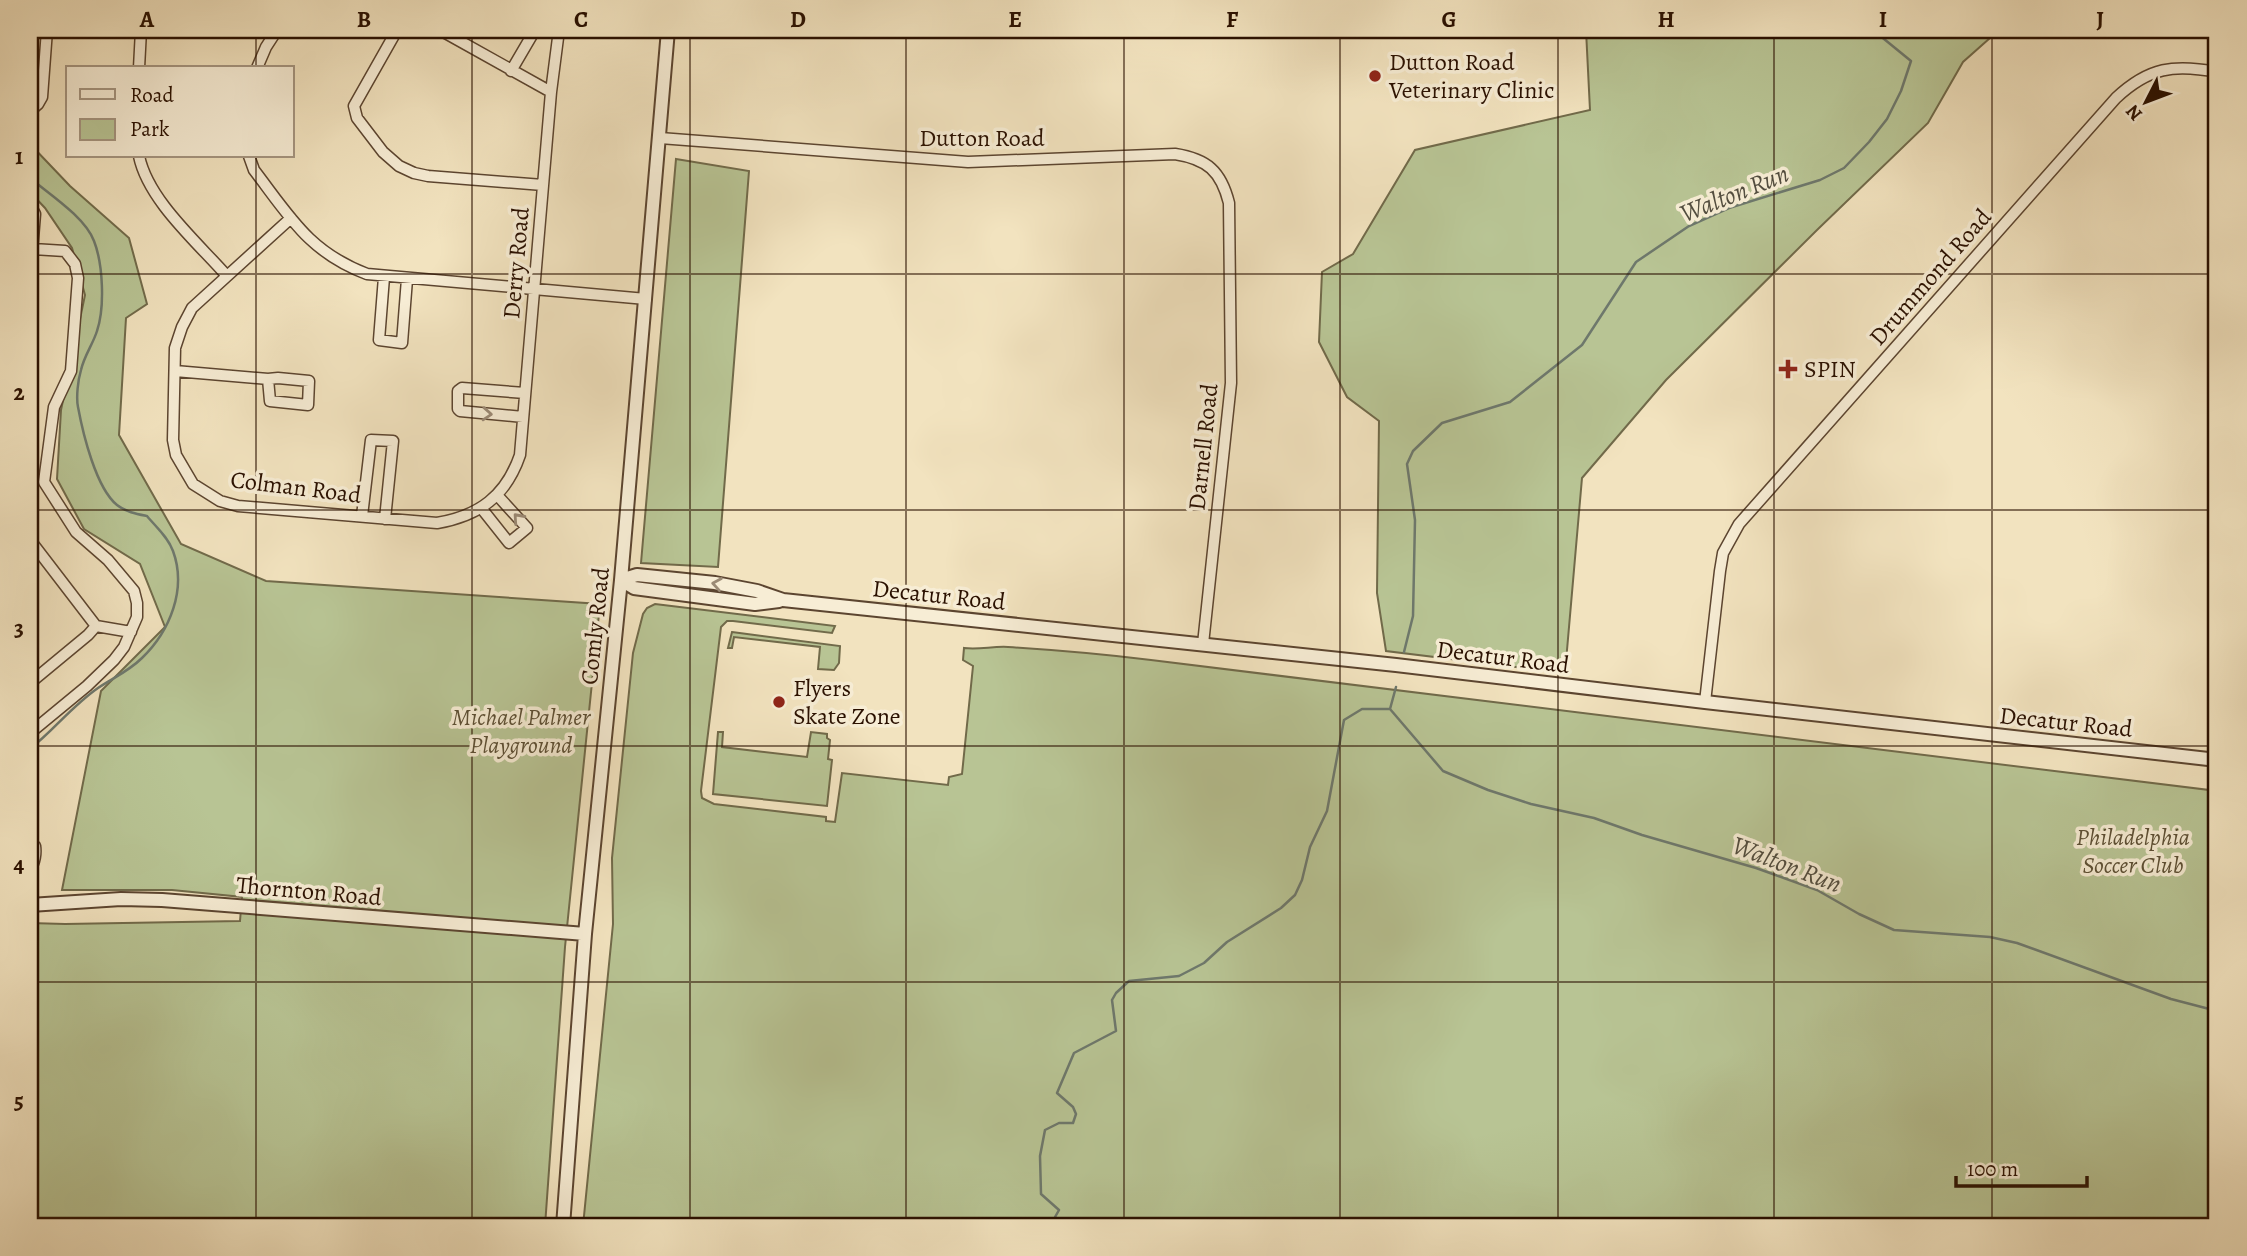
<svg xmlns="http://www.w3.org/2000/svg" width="2247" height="1256" font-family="Alegreya,serif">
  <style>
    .green { fill: #b8c494; stroke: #716a4a; stroke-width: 2 }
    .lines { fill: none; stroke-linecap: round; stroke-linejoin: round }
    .stream { stroke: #6e786c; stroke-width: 2.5 }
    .minor-casing { stroke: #5c4530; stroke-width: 13 }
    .tertiary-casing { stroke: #5c4530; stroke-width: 16 }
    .minor { stroke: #f7edd5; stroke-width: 10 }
    .tertiary { stroke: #f7edd5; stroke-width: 12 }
    .oneway { stroke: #9b8a75 }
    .grid { fill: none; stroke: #2a1000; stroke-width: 2; stroke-opacity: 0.55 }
    .poi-dot { fill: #8f2418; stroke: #f7edd5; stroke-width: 2.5 }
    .labels { text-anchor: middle; stroke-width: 7; stroke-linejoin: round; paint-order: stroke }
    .poi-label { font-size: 24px; fill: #2a1000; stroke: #f7edd5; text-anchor: start }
    .street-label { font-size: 24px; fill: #2a1000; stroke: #f7edd5 }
    .park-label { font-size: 24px; font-style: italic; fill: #5c4f34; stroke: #f7edd5 }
    .water-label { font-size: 26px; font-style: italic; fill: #524d3f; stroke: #f7edd5 }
    .neatline { fill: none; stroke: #2a1000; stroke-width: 2.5 }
    .grid-label { font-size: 23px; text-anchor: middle; font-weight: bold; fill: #2a1000 }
  </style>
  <rect width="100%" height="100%" fill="#f2e3bf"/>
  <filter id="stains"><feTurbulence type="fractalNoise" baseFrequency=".00286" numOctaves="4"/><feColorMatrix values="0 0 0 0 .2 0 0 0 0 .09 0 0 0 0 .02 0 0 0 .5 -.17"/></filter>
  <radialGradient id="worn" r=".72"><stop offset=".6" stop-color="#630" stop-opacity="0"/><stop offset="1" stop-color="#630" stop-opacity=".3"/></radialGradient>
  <path class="green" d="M 1586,30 L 1999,30 L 1963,62 L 1928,123 L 1817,230 L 1666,380 L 1582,478 L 1565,673 L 1386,651 L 1377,593 L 1379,421 L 1347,397 L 1319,342 L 1322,272 L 1353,254 L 1415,150 L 1590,110 Z
    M 30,144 L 70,186 L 129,238 L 147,304 L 126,318 L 119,435 L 181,544 L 266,581 L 600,604 L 565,947 L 545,1226 L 30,1226 L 30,923 L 65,924 L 240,921 L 242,897 L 172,890 L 62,890 L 101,691 L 165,627 L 140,564 L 84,529 L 57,479 L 61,410 L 85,295 L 72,248 L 45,208 L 30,192 Z
    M 676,159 L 749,171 L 718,567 L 641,563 Z
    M 655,604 L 835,626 L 832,633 L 733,621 L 727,621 L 721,627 L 701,791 L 702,798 L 714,804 L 826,817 L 826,821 L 835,822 L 842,773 L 948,785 L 949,777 L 962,774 L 973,666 L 963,660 L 964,648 C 979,650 993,646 1008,647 C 1056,650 1103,654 1151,660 L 2217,791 L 2217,1226 L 1983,1226 L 1957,1223 L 1956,1226 L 583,1226 L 613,924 L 612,858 L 633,653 L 643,614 L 647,608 Z
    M 732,632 L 840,646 L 839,663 L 834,670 L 818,669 L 820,647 L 734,637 L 732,648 L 728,648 Z
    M 718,732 L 723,732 L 722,747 L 807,757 L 811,732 L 827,734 L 827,738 L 830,740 L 828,759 L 832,760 L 827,806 L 713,794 Z"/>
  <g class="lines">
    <path class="stream" d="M 30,178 C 49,194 85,217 94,241 C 103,264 105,307 97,331 C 93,344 84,356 81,370 C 78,380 76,397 78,407 C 83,434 96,488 117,505 C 126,512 137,514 147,516 C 156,527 168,537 173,551 C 187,589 170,631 142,658 C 129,671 113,678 98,688 C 72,706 54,730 30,749
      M 1404,652 L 1413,616 L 1415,520 L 1407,464 L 1413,451 L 1442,423 L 1510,402 L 1582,345 L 1636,262 L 1689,226 L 1729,208 L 1820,180 L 1844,168 L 1869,142 L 1887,119 L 1901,91 L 1911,61 L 1873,30
      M 1390,709 L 1443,771 L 1488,790 L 1531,804 L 1594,818 L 1642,835 L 1756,868 L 1817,890 L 1859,914 L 1894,930 L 1990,937 L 2017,943 L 2171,999 L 2217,1011
      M 1390,709 L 1396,687
      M 1050,1226 L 1059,1210 L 1041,1194 L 1040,1156 L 1045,1130 L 1059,1123 L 1073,1123 L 1076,1114 L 1073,1107 L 1057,1093 L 1074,1053 L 1116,1031 L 1112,1000 L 1116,993 L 1129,981 L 1179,976 L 1204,963 L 1227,942 L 1281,908 L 1295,895 L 1302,880 L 1310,847 L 1327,811 L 1344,720 L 1362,709 L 1390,709"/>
    <g class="minor-casing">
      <path id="minor" d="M 397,30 L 354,106 L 357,118 L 383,152 L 399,166 L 414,173 L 428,176 L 543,185
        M 440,30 L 551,92
        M 139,68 L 141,30
        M 257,68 L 266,47 L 277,30
        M 511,71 L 535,30
        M 30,111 L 38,104 L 42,97 L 47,30
        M 660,138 L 968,162 L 1175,154 C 1207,159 1221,171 1229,203 L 1231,383 L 1203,644
        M 139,156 C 148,200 197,242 226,275
        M 249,156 L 254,170 C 290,217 309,252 367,274 L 646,299
        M 30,205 L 35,214 L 30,276
        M 291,218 L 192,308 L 182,327 L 175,348 L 173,440 L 176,455 L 193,484 L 220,501 L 238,506 L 437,523 C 479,516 506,496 520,455 L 551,92 L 559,30
        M 384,277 L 379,340 L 402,343 L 407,279
        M 175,371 L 268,379
        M 278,378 L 309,381 L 308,405 L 270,401 L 268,379 Z
        M 523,417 L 460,411 L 458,409 L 458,391 L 462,388 L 525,393
        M 482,509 L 509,543 L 527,528 L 497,495
        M 362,516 L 371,440 L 393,441 L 385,519
        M 30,540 L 96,626
        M 96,626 L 131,632
        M 30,683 L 88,635 L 96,626
        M 1705,702 L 1720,571 L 1723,553 L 1739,524 L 2116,98 C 2149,67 2174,64 2217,72
        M 30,733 L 87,686 L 114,660 L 124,647 L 137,617 L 137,603 L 134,591 L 108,560 L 76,532 L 44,482 L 54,407 L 71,371 L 78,278 L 75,264 L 65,251 L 33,249
        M 30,843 L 35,846 C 36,853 35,863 30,869"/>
    </g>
    <g class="tertiary-casing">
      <path id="tertiary" d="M 621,580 L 637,575 L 715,583 L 757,591 L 783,600 L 1396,665 L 1705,702 L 2217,760
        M 621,580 L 634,588 L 755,604 L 779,601
        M 30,905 L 121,899 L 162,900 L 585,934
        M 563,1226 L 585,934 L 621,580 L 668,30"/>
    </g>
    <use href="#minor" class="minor"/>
    <use href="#tertiary" class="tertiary"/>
  </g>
  <defs><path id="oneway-chevron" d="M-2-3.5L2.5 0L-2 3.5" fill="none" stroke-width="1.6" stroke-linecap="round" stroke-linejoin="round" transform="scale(1.75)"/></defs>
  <g class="oneway">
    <use href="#oneway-chevron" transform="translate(487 414) rotate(4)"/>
    <use href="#oneway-chevron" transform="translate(518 518) rotate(-132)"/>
    <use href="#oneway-chevron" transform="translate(717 584) rotate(-171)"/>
  </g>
  <path class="grid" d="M 256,30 L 256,68M 472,30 L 472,1226M 690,30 L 690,1226M 906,30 L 906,1226M 1124,30 L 1124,1226M 1340,30 L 1340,1226M 1558,30 L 1558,1226M 1774,30 L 1774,1226M 1992,30 L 1992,1226M 256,156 L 256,1226M 30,274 L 2217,274M 30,510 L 2217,510M 30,746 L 2217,746M 30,982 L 2217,982"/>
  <g class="poi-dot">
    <circle cx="1375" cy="76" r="7"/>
    <path d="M1784.5 358.5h7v7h7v7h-7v7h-7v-7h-7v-7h7z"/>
    <circle cx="779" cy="702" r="7"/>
  </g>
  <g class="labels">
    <g class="poi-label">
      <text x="1389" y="70">Dutton Road<tspan x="1389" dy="28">Veterinary Clinic</tspan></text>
      <text x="1804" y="377">SPIN</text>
      <text x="793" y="696">Flyers<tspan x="793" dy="28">Skate Zone</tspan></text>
    </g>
    <g class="street-label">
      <text x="982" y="146">Dutton Road</text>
      <text transform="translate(516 263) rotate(-85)" y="8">Derry Road</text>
      <text transform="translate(1930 277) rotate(-49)" y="8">Drummond Road</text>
      <text transform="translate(1203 447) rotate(-84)" y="8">Darnell Road</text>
      <text transform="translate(296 487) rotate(7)" y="8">Colman Road</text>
      <text transform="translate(939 595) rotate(6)" y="8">Decatur Road</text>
      <text transform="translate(595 626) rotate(-84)" y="8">Comly Road</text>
      <text transform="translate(1503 657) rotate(7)" y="8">Decatur Road</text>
      <text transform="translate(2066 722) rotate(6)" y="8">Decatur Road</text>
      <text transform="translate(309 891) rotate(5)" y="8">Thornton Road</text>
    </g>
    <g class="park-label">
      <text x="521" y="725">Michael Palmer<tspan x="521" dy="28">Playground</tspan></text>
      <text x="2133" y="845">Philadelphia<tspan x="2133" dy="28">Soccer Club</tspan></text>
    </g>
    <g class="water-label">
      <text transform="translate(1734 193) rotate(-22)" y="9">Walton Run</text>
      <text transform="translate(1787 864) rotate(21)" y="9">Walton Run</text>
    </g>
  </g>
  <rect width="2247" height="1256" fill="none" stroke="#f2e3bf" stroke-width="77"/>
  <rect x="66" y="66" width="228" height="91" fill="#f7edd5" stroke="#a59580" stroke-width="2"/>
  <rect x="80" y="89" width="35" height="10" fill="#f7edd5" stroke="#a59580" stroke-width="2"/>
  <text x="130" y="102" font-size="21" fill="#2a1000">Road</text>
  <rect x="80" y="119" width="35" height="21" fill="#b8c494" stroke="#a59580" stroke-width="2"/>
  <text x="130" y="136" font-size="21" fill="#2a1000">Park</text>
  <g transform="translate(2146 102) rotate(228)" stroke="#f7edd5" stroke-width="5" paint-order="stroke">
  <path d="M0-5L12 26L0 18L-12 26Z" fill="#2a1000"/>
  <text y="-10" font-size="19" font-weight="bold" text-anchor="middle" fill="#2a1000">N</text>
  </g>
  <path d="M1956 1176v10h131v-10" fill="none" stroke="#2a1000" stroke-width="3.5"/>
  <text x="1967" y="1176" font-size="21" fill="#2a1000" stroke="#f7edd5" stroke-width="5" paint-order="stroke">100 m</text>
  <rect x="38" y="38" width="2170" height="1180" class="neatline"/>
  <g class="grid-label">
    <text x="147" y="27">A</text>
    <text x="364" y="27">B</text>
    <text x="581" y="27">C</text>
    <text x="798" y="27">D</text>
    <text x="1015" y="27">E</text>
    <text x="1232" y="27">F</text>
    <text x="1449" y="27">G</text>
    <text x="1666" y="27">H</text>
    <text x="1883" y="27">I</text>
    <text x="2100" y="27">J</text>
    <text x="19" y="164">1</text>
    <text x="19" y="400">2</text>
    <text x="19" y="636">3</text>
    <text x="19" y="872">4</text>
    <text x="19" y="1108">5</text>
  </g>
  <rect width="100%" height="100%" filter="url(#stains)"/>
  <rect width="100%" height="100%" fill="url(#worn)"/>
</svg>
